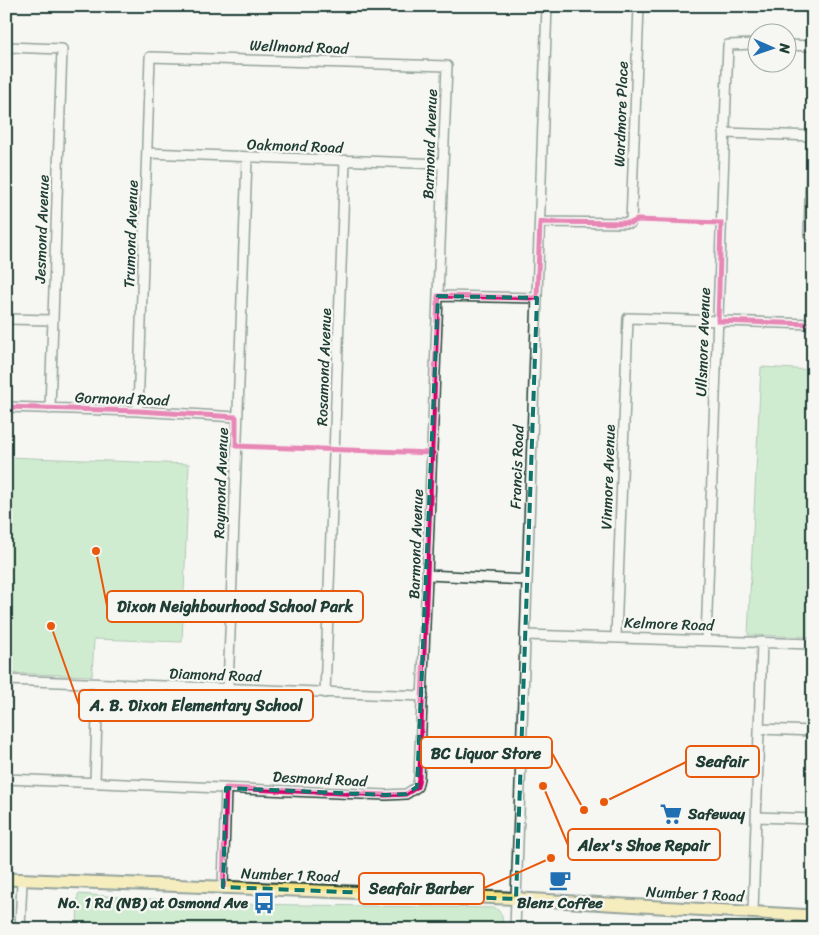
<svg xmlns="http://www.w3.org/2000/svg" width="819" height="935" font-family="Sriracha,sans-serif">
  <style>
    .green { fill: #a2dfa7; stroke: #608e6e }
    .lines { fill: none; stroke-linecap: round; stroke-linejoin: round }
    .minor-casing { stroke: #1f3d34; stroke-width: 12 }
    .major-casing { stroke: #1f3d34; stroke-width: 15 }
    .minor { stroke: #f6f6f2; stroke-width: 9 }
    .major { stroke: #f6e281; stroke-width: 11 }
    .cycleway-casing { stroke: #f6f6f2; stroke-width: 8 }
    .cycleway { stroke: #d6006c; stroke-width: 5 }
    .marked { fill: none; stroke: #0f766e; stroke-width: 4; stroke-dasharray: 10 6; stroke-linejoin: round }
    .labels { text-anchor: middle; stroke-width: 4.5; stroke-linejoin: round; paint-order: stroke }
    .street-label { font-size: 15px; fill: #1f3d34; stroke: #f6f6f2 }
    .poi-label { font-size: 15px; font-weight: bold; fill: #1f3d34; stroke: #f6f6f2; text-anchor: start }
    .leader { fill: none; stroke: #e8590c; stroke-width: 2 }
    .callout-dot { fill: #e8590c; stroke: #f6f6f2; stroke-width: 2 }
    .callout { fill: #f6f6f2; stroke: #e8590c; stroke-width: 2 }
    .callout-label { font-size: 16px; text-anchor: middle; font-weight: bold; fill: #1f3d34 }
  </style>
  <rect width="100%" height="100%" fill="#f6f6f2"/>
  <filter id="ink" filterUnits="userSpaceOnUse"><feTurbulence type="fractalNoise" baseFrequency=".02" numOctaves="2"/><feDisplacementMap in="SourceGraphic" scale="10" xChannelSelector="R" yChannelSelector="G"/><feConvolveMatrix kernelMatrix="1 2 1 2 8 2 1 2 1" color-interpolation-filters="sRGB"/></filter>
  <g filter="url(#ink)">
    <path class="green" d="M 761,367 L 813,370 L 813,637 L 748,635 Z
      M 6,457 L 189,464 L 182,642 L 94,639 L 92,676 L 6,673 Z
      M 78,894 L 208,903 C 215,908 232,909 240,904 L 496,908 L 502,915 L 503,929 L 77,929 Z"/>
    <g class="lines">
      <g class="minor-casing">
        <path id="minor" d="M 786,45 L 813,46
          M 6,47 L 62,49 L 50,409
          M 724,133 L 813,136
          M 812,136 L 809,235 L 813,235
          M 147,153 L 443,164
          M 540,222 L 631,223 L 639,6
          M 438,296 L 537,298
          M 6,319 L 52,320
          M 6,407 L 138,411 L 236,417
          M 428,575 L 526,580
          M 525,635 L 813,644
          M 616,636 L 628,318 L 813,324
          M 706,639 L 728,45 L 756,44
          M 6,680 L 423,696
          M 228,689 L 247,159
          M 325,693 L 345,161
          M 760,729 L 813,731
          M 6,779 L 386,795 L 406,794 L 417,787 L 419,778 L 447,66 L 150,57 L 138,411
          M 95,782 L 98,684
          M 757,817 L 813,819
          M 223,887 L 226,788
          M 753,912 L 762,642
          M 20,929 L 22,880
          M 515,929 L 547,6"/>
      </g>
      <g class="major-casing">
        <path id="major" d="M 6,879 L 505,898 L 813,916"/>
      </g>
      <use href="#minor" class="minor"/>
      <use href="#major" class="major"/>
      <g class="cycleway-casing">
        <path id="cycleway" d="M 6,407 L 138,411 L 236,417 L 236,446 L 433,453
          M 223,887 L 226,788 L 386,795 L 406,794 L 417,787 L 419,778 L 438,296 L 537,298 L 540,222 L 631,223 L 637,220 L 721,223 L 718,321 L 813,324"/>
      </g>
      <use href="#cycleway" class="cycleway"/>
    </g>
  </g>
  <path d="M0 0H819V935H0ZM 438,296 L 537,298 L 516,899 L 223,887 L 226,788 L 386,795 L 406,794 L 417,787 Z" fill="#f6f6f2" fill-opacity=".55" fill-rule="evenodd"/>
  <path class="marked" d="M 438,296 L 537,298 L 516,899 L 223,887 L 226,788 L 386,795 L 406,794 L 417,787 Z"/>
  <defs>
    <g id="supermarket-bare" transform="scale(1.725)"><path d="M-6-5.5h2.5l.6 2H6L4.5 2H-2.5L-4.4-4H-6ZM-1.5 3.2a1.3 1.3 0 1 0 .1 0ZM3 3.2a1.3 1.3 0 1 0 .1 0Z" fill="#1f6fb2" stroke="#f6f6f2" stroke-width="2.5" paint-order="stroke"/></g>
    <g id="cafe-bare" transform="scale(1.725)"><path d="M-5.5-4.5H6V0H3Q3 3.5 0 3.5H-2.5Q-5.5 3.5-5.5 0ZM3-3.2v2h1.7v-2ZM-6 4.5H4V6H-6Z" fill="#1f6fb2" stroke="#f6f6f2" stroke-width="2.5" paint-order="stroke"/></g>
    <g id="bus-bare" transform="scale(1.725)"><path d="M-5-6H5V4H4V6H2V4H-2V6H-4V4H-5ZM-3.5-4V0h7V-4ZM-3.5 1.2v1.5H-2V1.2ZM2 1.2v1.5H3.5V1.2Z" fill="#1f6fb2" stroke="#f6f6f2" stroke-width="2.5" paint-order="stroke"/></g>
  </defs>
  <g fill-rule="evenodd">
    <use href="#supermarket-bare" x="671" y="814"/>
    <use href="#cafe-bare" x="560" y="880"/>
    <use href="#bus-bare" x="264" y="903"/>
  </g>
  <g class="labels">
    <g class="street-label">
      <text transform="translate(299 47) rotate(2)" y="5">Wellmond Road</text>
      <text transform="translate(621 114) rotate(-88)" y="5">Wardmore Place</text>
      <text transform="translate(430 144) rotate(-88)" y="5">Barmond Avenue</text>
      <text transform="translate(295 146) rotate(2)" y="5">Oakmond Road</text>
      <text transform="translate(42 229) rotate(-88)" y="5">Jesmond Avenue</text>
      <text transform="translate(131 234) rotate(-88)" y="5">Trumond Avenue</text>
      <text transform="translate(703 342) rotate(-88)" y="5">Ullsmore Avenue</text>
      <text transform="translate(324 367) rotate(-88)" y="5">Rosamond Avenue</text>
      <text transform="translate(122 399) rotate(2)" y="5">Gormond Road</text>
      <text transform="translate(517 467) rotate(-88)" y="5">Francis Road</text>
      <text transform="translate(608 477) rotate(-88)" y="5">Vinmore Avenue</text>
      <text transform="translate(221 483) rotate(-88)" y="5">Raymond Avenue</text>
      <text transform="translate(416 544) rotate(-88)" y="5">Barmond Avenue</text>
      <text transform="translate(669 624) rotate(2)" y="5">Kelmore Road</text>
      <text transform="translate(215 675) rotate(2)" y="5">Diamond Road</text>
      <text transform="translate(320 779) rotate(3)" y="5">Desmond Road</text>
      <text transform="translate(290 875) rotate(2)" y="5">Number 1 Road</text>
      <text transform="translate(695 894) rotate(3)" y="5">Number 1 Road</text>
    </g>
    <g class="poi-label">
      <text x="688" y="819">Safeway</text>
      <text x="248" y="908" text-anchor="end">No. 1 Rd (NB) at Osmond Ave</text>
      <text x="560" y="908" text-anchor="middle">Blenz Coffee</text>
    </g>
  </g>
  <path class="leader" d="M96 551L107 606M51 626L79 705M584 810L552 753M604 802L686 762M543 786L568 845M551 858L484 888"/>
  <g class="callout-dot">
    <circle cx="96" cy="551" r="5"/>
    <circle cx="51" cy="626" r="5"/>
    <circle cx="584" cy="810" r="5"/>
    <circle cx="604" cy="802" r="5"/>
    <circle cx="543" cy="786" r="5"/>
    <circle cx="551" cy="858" r="5"/>
  </g>
  <g class="callout">
    <rect x="107" y="591" width="256" height="31" rx="5"/>
    <rect x="79" y="690" width="234" height="31" rx="5"/>
    <rect x="421" y="737" width="131" height="31" rx="5"/>
    <rect x="686" y="746" width="73" height="31" rx="5"/>
    <rect x="568" y="829" width="152" height="31" rx="5"/>
    <rect x="359" y="873" width="125" height="31" rx="5"/>
  </g>
  <g class="callout-label">
    <text x="235" y="612">Dixon Neighbourhood School Park</text>
    <text x="196" y="711">A. B. Dixon Elementary School</text>
    <text x="486" y="759">BC Liquor Store</text>
    <text x="722" y="767">Seafair</text>
    <text x="644" y="851">Alex's Shoe Repair</text>
    <text x="421" y="894">Seafair Barber</text>
  </g>
  <rect width="819" height="935" fill="none" stroke="#f6f6f2" stroke-width="25"/>
  <rect x="12" y="12" width="794" height="910" fill="none" stroke="#1f3d34" stroke-width="2" filter="url(#ink)"/>
  <g transform="translate(772 48) rotate(92)"><circle r="24" fill="#f6f6f2" stroke="#a0aca6"/>
  <path d="M0-4L9 19L0 12L-9 19Z" fill="#1f6fb2"/>
  <text y="-8" font-size="14" font-weight="bold" text-anchor="middle" fill="#1f3d34">N</text>
  </g>
</svg>
